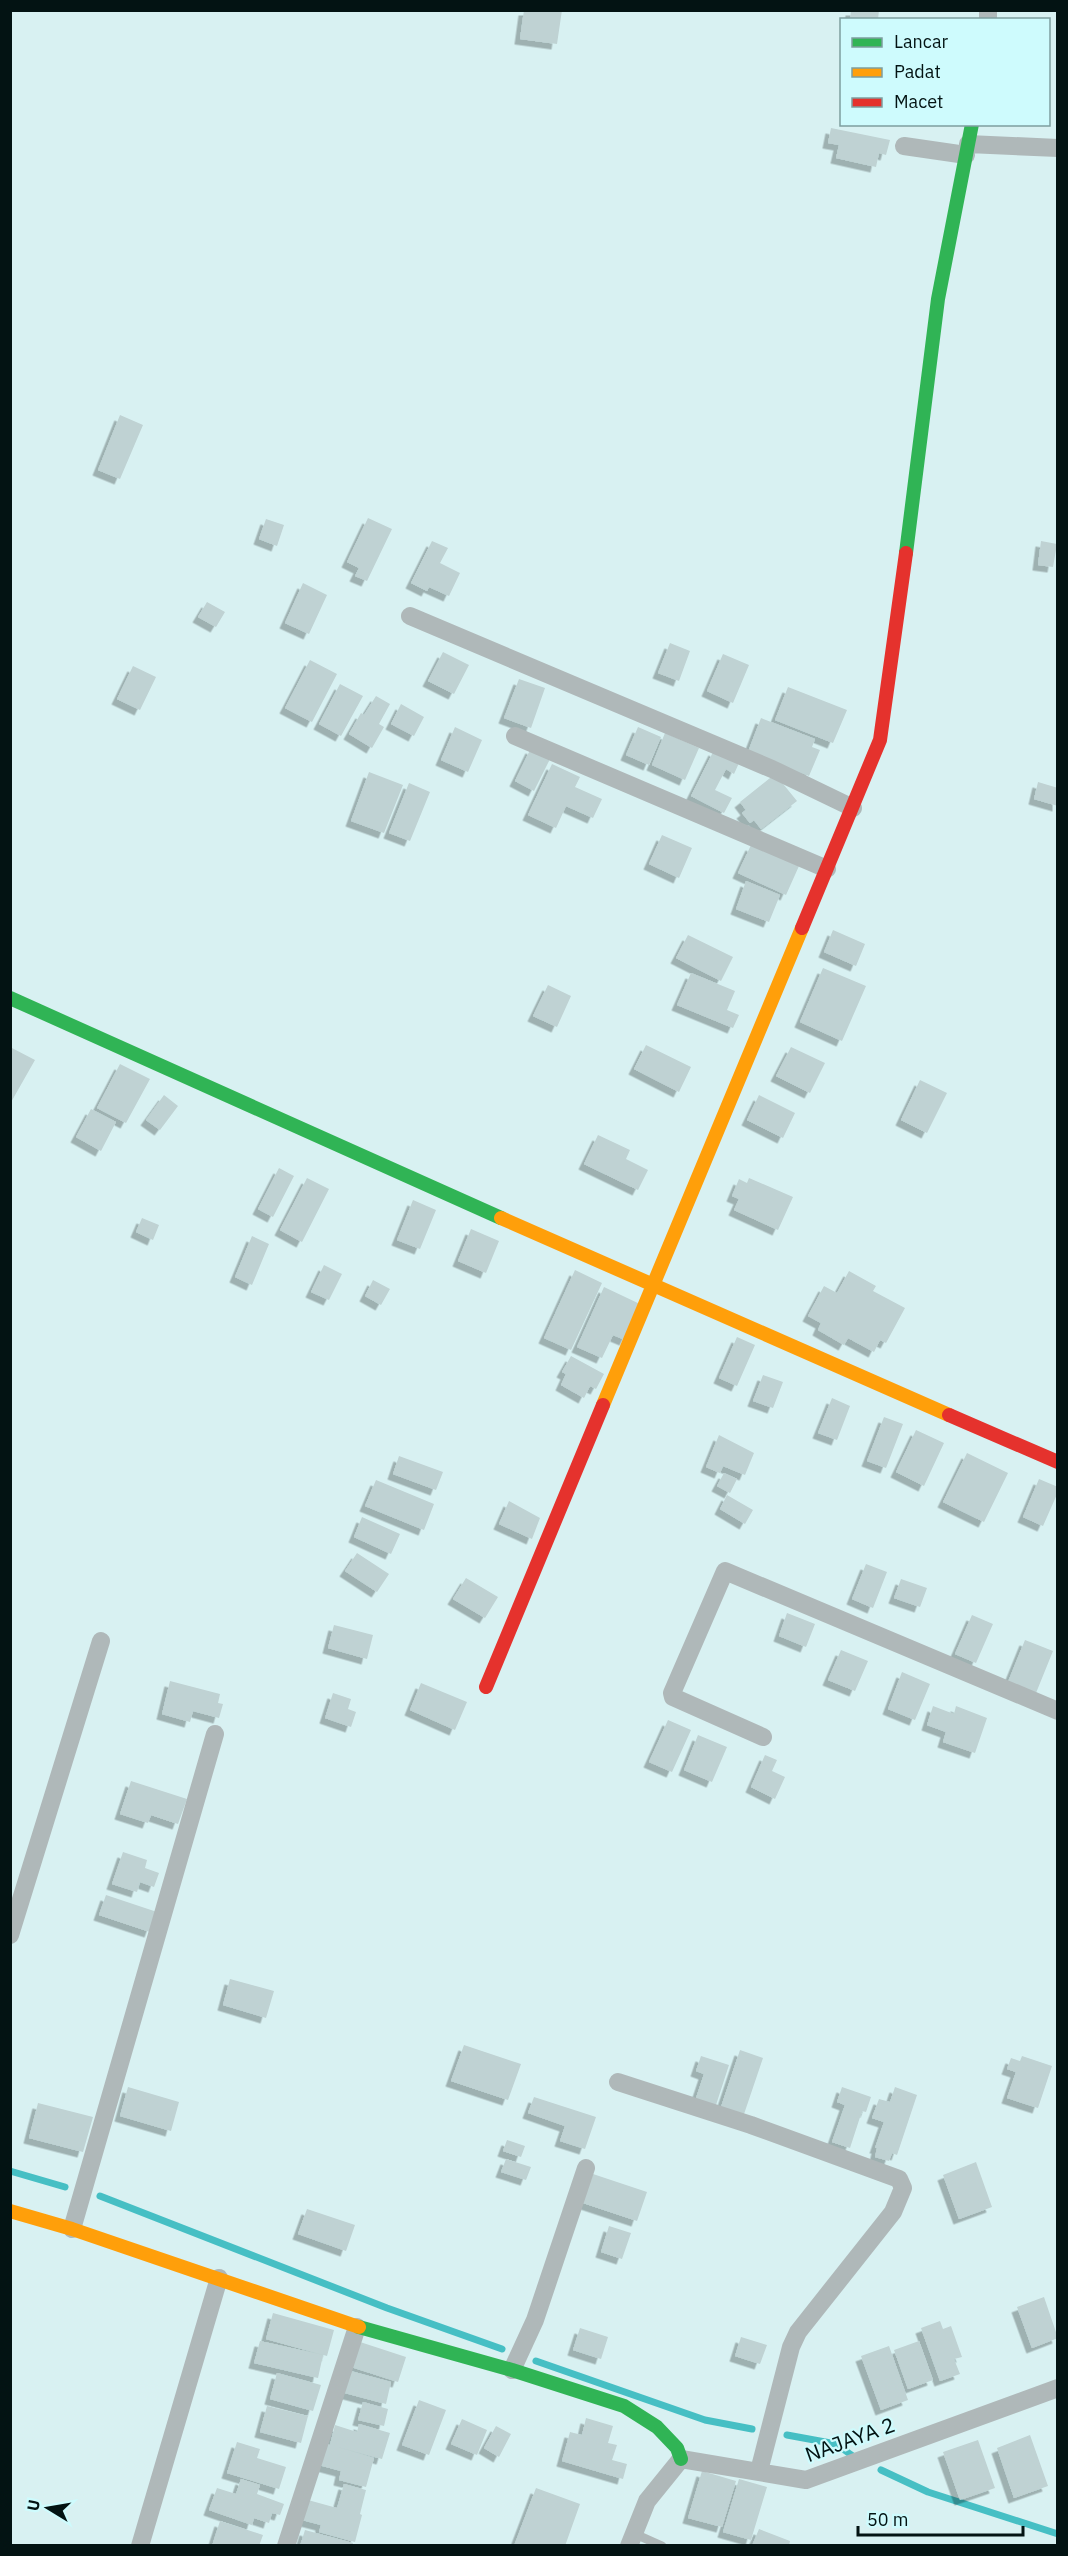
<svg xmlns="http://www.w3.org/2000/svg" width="1068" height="2556" font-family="'IBM Plex Sans',sans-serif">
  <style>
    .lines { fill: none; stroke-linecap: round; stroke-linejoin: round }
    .stream { stroke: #46bfc4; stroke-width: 7 }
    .building { fill: #bfd2d3; filter: url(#shadow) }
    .lane { stroke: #afb8b9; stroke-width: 9 }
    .street { stroke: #afb8b9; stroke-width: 18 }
    .fast { stroke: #30b455; stroke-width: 14 }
    .slow { stroke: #ff9f0a; stroke-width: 14 }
    .jam { stroke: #e5322d; stroke-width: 14 }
    .labels { text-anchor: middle; stroke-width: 4.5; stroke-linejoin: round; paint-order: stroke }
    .street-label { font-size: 21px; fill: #031313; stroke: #cefbfd }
  </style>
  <defs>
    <filter id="shadow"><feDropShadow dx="-5.5" dy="5.5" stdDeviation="0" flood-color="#0004"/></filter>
  </defs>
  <rect width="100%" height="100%" fill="#d8f1f2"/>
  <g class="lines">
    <path class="stream" d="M 10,2171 L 65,2187
      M 100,2196 L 387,2308 L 502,2349
      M 536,2361 L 705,2420 L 752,2429
      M 787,2435 L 836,2444 L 857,2459
      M 881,2470 L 928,2492 L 1058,2534"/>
  </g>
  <path class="building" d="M 524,10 L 562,10 L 557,44 L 520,39 Z
    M 851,10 L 879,10 L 878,20 L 850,20 Z
    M 831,128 L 890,140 L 886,155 L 879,153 L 876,167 L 836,158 L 839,145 L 828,143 Z
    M 120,415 L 143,425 L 120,479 L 98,470 Z
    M 368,518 L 392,529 L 367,581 L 355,576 L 359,568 L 347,562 Z
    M 266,519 L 284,525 L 277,546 L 259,539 Z
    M 432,541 L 448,548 L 440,563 L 460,573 L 449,596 L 429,587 L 427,591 L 411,583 Z
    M 1041,541 L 1057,544 L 1053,567 L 1038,565 Z
    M 303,583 L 327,595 L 309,634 L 285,623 Z
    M 207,602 L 225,612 L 216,627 L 198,617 Z
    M 670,643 L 690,651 L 679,681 L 658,673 Z
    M 443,652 L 469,665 L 454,694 L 428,681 Z
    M 723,654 L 749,665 L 733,703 L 707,691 Z
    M 310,660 L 337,674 L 312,722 L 285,708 Z
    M 133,666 L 156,677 L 140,710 L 117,699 Z
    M 519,679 L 545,688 L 531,728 L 504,718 Z
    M 340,684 L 363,696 L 341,736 L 319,724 Z
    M 788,687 L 847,710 L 833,743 L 775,720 Z
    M 376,696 L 390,704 L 379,724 L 384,727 L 372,748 L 349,734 L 361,713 L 364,715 Z
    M 401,704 L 424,717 L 414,736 L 391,724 Z
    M 761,718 L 815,739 L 812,747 L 820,750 L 809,776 L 748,752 Z
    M 455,727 L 482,740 L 468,772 L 441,760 Z
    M 638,727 L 661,737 L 649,765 L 626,755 Z
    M 665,733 L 699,748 L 685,780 L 652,765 Z
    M 531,748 L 551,757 L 534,791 L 515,781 Z
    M 714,750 L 739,763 L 734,774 L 726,769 L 715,790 L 732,798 L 724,813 L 691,796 Z
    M 552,764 L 580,777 L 575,787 L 602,799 L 593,818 L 566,806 L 556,828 L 528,815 Z
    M 369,772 L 403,785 L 384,833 L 351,821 Z
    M 775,774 L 797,801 L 761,829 L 754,820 L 750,823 L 742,813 L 746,810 L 740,802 Z
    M 1038,782 L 1058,788 L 1058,806 L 1034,799 Z
    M 409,783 L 430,792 L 410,841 L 389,833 Z
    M 662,835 L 692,848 L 679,878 L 649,864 Z
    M 751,845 L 799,866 L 786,895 L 738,873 Z
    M 746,881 L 780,895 L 769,922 L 736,909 Z
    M 833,930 L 865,944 L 856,966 L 824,952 Z
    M 688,935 L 733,957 L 721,981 L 676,958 Z
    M 823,968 L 866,986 L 842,1041 L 800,1022 Z
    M 691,973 L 735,991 L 727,1010 L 739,1015 L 733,1028 L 677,1005 Z
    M 548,985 L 571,996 L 557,1027 L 533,1016 Z
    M 646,1045 L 691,1067 L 679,1092 L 634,1069 Z
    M 10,1047 L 35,1060 L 10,1104 Z
    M 791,1047 L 825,1063 L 810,1093 L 776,1076 Z
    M 120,1064 L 150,1079 L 126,1123 L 97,1108 Z
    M 920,1080 L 947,1093 L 927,1133 L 901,1120 Z
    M 164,1095 L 178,1106 L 160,1130 L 146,1120 Z
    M 759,1095 L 795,1113 L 783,1138 L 747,1120 Z
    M 91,1109 L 116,1122 L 101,1151 L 76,1137 Z
    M 598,1135 L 630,1150 L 626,1159 L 648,1170 L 638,1190 L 584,1164 Z
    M 279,1168 L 294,1176 L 273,1217 L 258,1209 Z
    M 307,1178 L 329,1189 L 302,1242 L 280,1230 Z
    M 749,1178 L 793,1197 L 778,1230 L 734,1210 L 739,1199 L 732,1196 L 739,1179 L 747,1183 Z
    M 413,1200 L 436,1210 L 420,1249 L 397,1240 Z
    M 142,1218 L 159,1225 L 153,1240 L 136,1232 Z
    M 471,1229 L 499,1241 L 486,1273 L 458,1261 Z
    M 252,1236 L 269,1244 L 252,1285 L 235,1277 Z
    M 324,1265 L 342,1274 L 329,1300 L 311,1292 Z
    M 575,1270 L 602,1283 L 571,1350 L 544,1338 Z
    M 849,1271 L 876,1286 L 873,1291 L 905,1308 L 886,1343 L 880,1340 L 874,1352 L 848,1338 L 844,1345 L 818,1330 L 821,1323 L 808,1316 L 824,1286 L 837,1293 Z
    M 373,1280 L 390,1289 L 381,1305 L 365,1296 Z
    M 604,1287 L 642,1305 L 625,1340 L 613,1335 L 602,1358 L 577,1347 Z
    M 737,1337 L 755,1345 L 737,1386 L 719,1378 Z
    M 571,1356 L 604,1374 L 596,1389 L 590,1386 L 584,1398 L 561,1385 L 566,1374 L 562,1372 Z
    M 763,1375 L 783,1382 L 773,1408 L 753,1401 Z
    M 832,1398 L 850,1406 L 837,1440 L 818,1433 Z
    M 884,1417 L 903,1424 L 886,1468 L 867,1461 Z
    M 916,1430 L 944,1443 L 924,1486 L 896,1472 Z
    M 719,1435 L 754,1453 L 745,1475 L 723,1466 L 720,1473 L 706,1467 Z
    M 967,1453 L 1008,1473 L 984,1522 L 943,1502 Z
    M 399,1456 L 443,1472 L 436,1490 L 393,1474 Z
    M 724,1473 L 737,1479 L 730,1493 L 717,1486 Z
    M 1039,1479 L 1058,1487 L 1058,1492 L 1043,1526 L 1023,1517 Z
    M 376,1480 L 434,1504 L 424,1530 L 365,1506 Z
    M 727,1495 L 753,1510 L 745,1524 L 720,1509 Z
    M 509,1501 L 540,1518 L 532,1539 L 499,1524 Z
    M 362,1517 L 400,1534 L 391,1554 L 354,1537 Z
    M 357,1553 L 389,1574 L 377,1592 L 345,1571 Z
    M 866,1564 L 887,1572 L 873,1608 L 852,1599 Z
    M 466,1578 L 498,1597 L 485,1618 L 453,1599 Z
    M 901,1579 L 927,1588 L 920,1607 L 894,1598 Z
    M 787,1613 L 815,1624 L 806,1647 L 779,1636 Z
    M 972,1615 L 993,1624 L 976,1663 L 955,1654 Z
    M 334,1625 L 373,1635 L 367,1659 L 328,1648 Z
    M 1025,1640 L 1053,1651 L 1036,1693 L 1008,1682 Z
    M 841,1650 L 868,1661 L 855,1691 L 828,1680 Z
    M 902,1672 L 930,1684 L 915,1720 L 888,1709 Z
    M 170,1681 L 220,1694 L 218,1703 L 223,1704 L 219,1718 L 193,1711 L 190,1722 L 162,1714 Z
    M 421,1683 L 467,1702 L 455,1730 L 410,1710 Z
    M 333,1693 L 351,1699 L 348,1709 L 356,1712 L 351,1727 L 325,1718 Z
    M 933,1706 L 954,1714 L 956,1706 L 987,1718 L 975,1753 L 943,1742 L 946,1732 L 927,1725 Z
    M 668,1720 L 691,1730 L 672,1772 L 649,1762 Z
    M 698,1735 L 727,1747 L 712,1782 L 684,1770 Z
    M 765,1755 L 777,1760 L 772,1771 L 785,1777 L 775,1799 L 751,1787 Z
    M 131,1781 L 187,1799 L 178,1824 L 151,1815 L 148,1823 L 120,1814 Z
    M 123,1852 L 147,1860 L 145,1868 L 159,1873 L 154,1887 L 140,1882 L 137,1892 L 112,1884 Z
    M 106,1895 L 157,1912 L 150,1932 L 99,1915 Z
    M 230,1979 L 274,1991 L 266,2018 L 223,2005 Z
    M 464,2045 L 521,2064 L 508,2100 L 451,2081 Z
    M 740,2050 L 763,2058 L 742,2120 L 719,2113 Z
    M 701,2056 L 729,2065 L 715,2108 L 695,2101 L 704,2074 L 696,2071 Z
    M 1022,2056 L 1052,2066 L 1038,2108 L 1007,2098 L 1016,2072 L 1007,2069 L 1011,2058 L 1020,2061 Z
    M 128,2087 L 179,2102 L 171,2131 L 120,2116 Z
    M 842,2087 L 871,2097 L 866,2112 L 862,2111 L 850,2148 L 832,2142 L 845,2105 L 837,2102 Z
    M 895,2087 L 917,2095 L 897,2155 L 892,2153 L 889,2161 L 875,2157 L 877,2148 L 875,2148 L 884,2122 L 872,2118 L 879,2099 L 890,2102 Z
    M 534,2097 L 596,2117 L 585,2149 L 560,2141 L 565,2126 L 528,2113 Z
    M 38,2103 L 93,2117 L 83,2152 L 29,2138 Z
    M 507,2140 L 525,2146 L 521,2157 L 503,2151 Z
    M 506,2159 L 531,2167 L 526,2180 L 501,2172 Z
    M 976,2162 L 992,2207 L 959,2219 L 943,2175 Z
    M 593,2174 L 647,2192 L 637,2221 L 583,2203 Z
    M 307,2209 L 355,2225 L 346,2251 L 298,2234 Z
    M 609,2226 L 631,2233 L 622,2259 L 601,2252 Z
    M 1044,2297 L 1058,2338 L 1032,2348 L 1017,2307 Z
    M 273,2313 L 334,2330 L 327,2356 L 266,2339 Z
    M 940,2321 L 943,2329 L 951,2326 L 962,2357 L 954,2359 L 960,2374 L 940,2381 L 921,2328 Z
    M 580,2328 L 608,2337 L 601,2359 L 573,2350 Z
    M 741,2337 L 767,2345 L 760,2364 L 735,2356 Z
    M 260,2341 L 323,2355 L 318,2378 L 254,2363 Z
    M 357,2341 L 406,2357 L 398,2382 L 348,2366 Z
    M 919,2341 L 933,2380 L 908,2389 L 894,2350 Z
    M 889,2346 L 908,2400 L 881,2410 L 861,2356 Z
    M 347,2370 L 391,2382 L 386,2404 L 341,2392 Z
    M 277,2373 L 321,2385 L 313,2411 L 270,2399 Z
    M 419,2400 L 446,2410 L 429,2455 L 402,2445 Z
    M 363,2402 L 388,2409 L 384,2426 L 358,2420 Z
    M 267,2406 L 308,2416 L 301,2443 L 260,2432 Z
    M 586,2418 L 613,2426 L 608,2443 L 617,2445 L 612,2460 L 627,2464 L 623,2479 L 562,2461 L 570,2432 L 582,2435 Z
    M 462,2419 L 487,2430 L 477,2455 L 451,2444 Z
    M 359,2424 L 390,2433 L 382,2459 L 338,2447 L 374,2458 L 366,2487 L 339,2480 L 341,2471 L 315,2464 L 321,2443 L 330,2445 L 335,2425 L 357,2432 Z
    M 496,2426 L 511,2434 L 499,2457 L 484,2448 Z
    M 1030,2435 L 1048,2486 L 1014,2498 L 997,2448 Z
    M 978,2440 L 995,2488 L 960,2500 L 943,2452 Z
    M 237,2442 L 260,2449 L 257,2458 L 286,2467 L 279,2489 L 227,2473 Z
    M 702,2471 L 736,2481 L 722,2527 L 688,2518 Z
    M 241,2479 L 260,2485 L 257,2494 L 284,2504 L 280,2515 L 272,2513 L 269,2523 L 254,2518 L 252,2525 L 209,2510 L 217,2488 L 236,2494 Z
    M 739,2479 L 767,2487 L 751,2540 L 723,2532 Z
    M 344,2484 L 366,2490 L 360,2514 L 362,2515 L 355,2542 L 319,2532 L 321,2525 L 302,2520 L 308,2500 L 337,2508 Z
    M 536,2488 L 580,2504 L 565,2546 L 514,2546 Z
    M 220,2521 L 263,2535 L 259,2546 L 212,2546 Z
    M 759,2529 L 790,2541 L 789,2546 L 752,2546 Z
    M 305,2530 L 353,2543 L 352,2546 L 300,2546 Z"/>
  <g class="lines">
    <path class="lane" d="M 633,2533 L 662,2546"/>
    <path class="street" d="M 988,20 L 988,10
      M 968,144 L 1058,148
      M 904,146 L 966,155
      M 410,616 L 772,769 L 853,808
      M 515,736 L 827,869
      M 763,1737 L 673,1697 L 672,1693 L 725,1571 L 1058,1711
      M 10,1935 L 101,1641
      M 618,2082 L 751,2125 L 899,2179 L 903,2188 L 893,2212 L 798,2332 L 791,2347 L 759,2471
      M 72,2229 L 215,1734
      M 512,2370 L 535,2320 L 586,2168
      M 140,2546 L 219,2278
      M 286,2546 L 357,2327
      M 629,2546 L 647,2501 L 681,2459 L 806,2480 L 1058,2388"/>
    <path class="fast" d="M 906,553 L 938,299 L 972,124
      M 10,998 L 501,1218
      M 359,2327 L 512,2370 L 624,2406 L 657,2427 L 677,2448 L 681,2459"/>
    <path class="slow" d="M 501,1218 L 949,1415
      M 603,1405 L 802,928
      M 10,2211 L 72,2229 L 359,2327"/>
    <path class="jam" d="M 802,928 L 880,740 L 906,553
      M 949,1415 L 1058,1462
      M 486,1687 L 603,1405"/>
  </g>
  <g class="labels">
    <g class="street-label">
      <text transform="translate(850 2440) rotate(-20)" y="7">NAJAYA 2</text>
    </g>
  </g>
  <rect width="1068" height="2556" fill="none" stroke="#031313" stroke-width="24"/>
  <rect x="840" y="18" width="210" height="108" fill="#cefbfd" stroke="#7d9e9f" stroke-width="1.5"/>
  <rect x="852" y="38" width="30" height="9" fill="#30b455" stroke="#7d9e9f" stroke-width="1.5"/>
  <text x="894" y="48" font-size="18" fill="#031313">Lancar</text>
  <rect x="852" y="68" width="30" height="9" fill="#ff9f0a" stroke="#7d9e9f" stroke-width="1.5"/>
  <text x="894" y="78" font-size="18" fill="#031313">Padat</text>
  <rect x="852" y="98" width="30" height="9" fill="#e5322d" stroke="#7d9e9f" stroke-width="1.5"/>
  <text x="894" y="108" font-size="18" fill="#031313">Macet</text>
  <g transform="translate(48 2508) rotate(281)" stroke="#cefbfd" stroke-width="4.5" paint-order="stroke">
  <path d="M0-4.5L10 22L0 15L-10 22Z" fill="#031313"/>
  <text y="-9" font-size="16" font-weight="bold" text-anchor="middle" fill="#031313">U</text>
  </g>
  <path d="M858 2526v9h165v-9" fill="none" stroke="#031313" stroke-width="3"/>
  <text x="867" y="2526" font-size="18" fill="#031313" stroke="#cefbfd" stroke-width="4.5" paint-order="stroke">50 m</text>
</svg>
